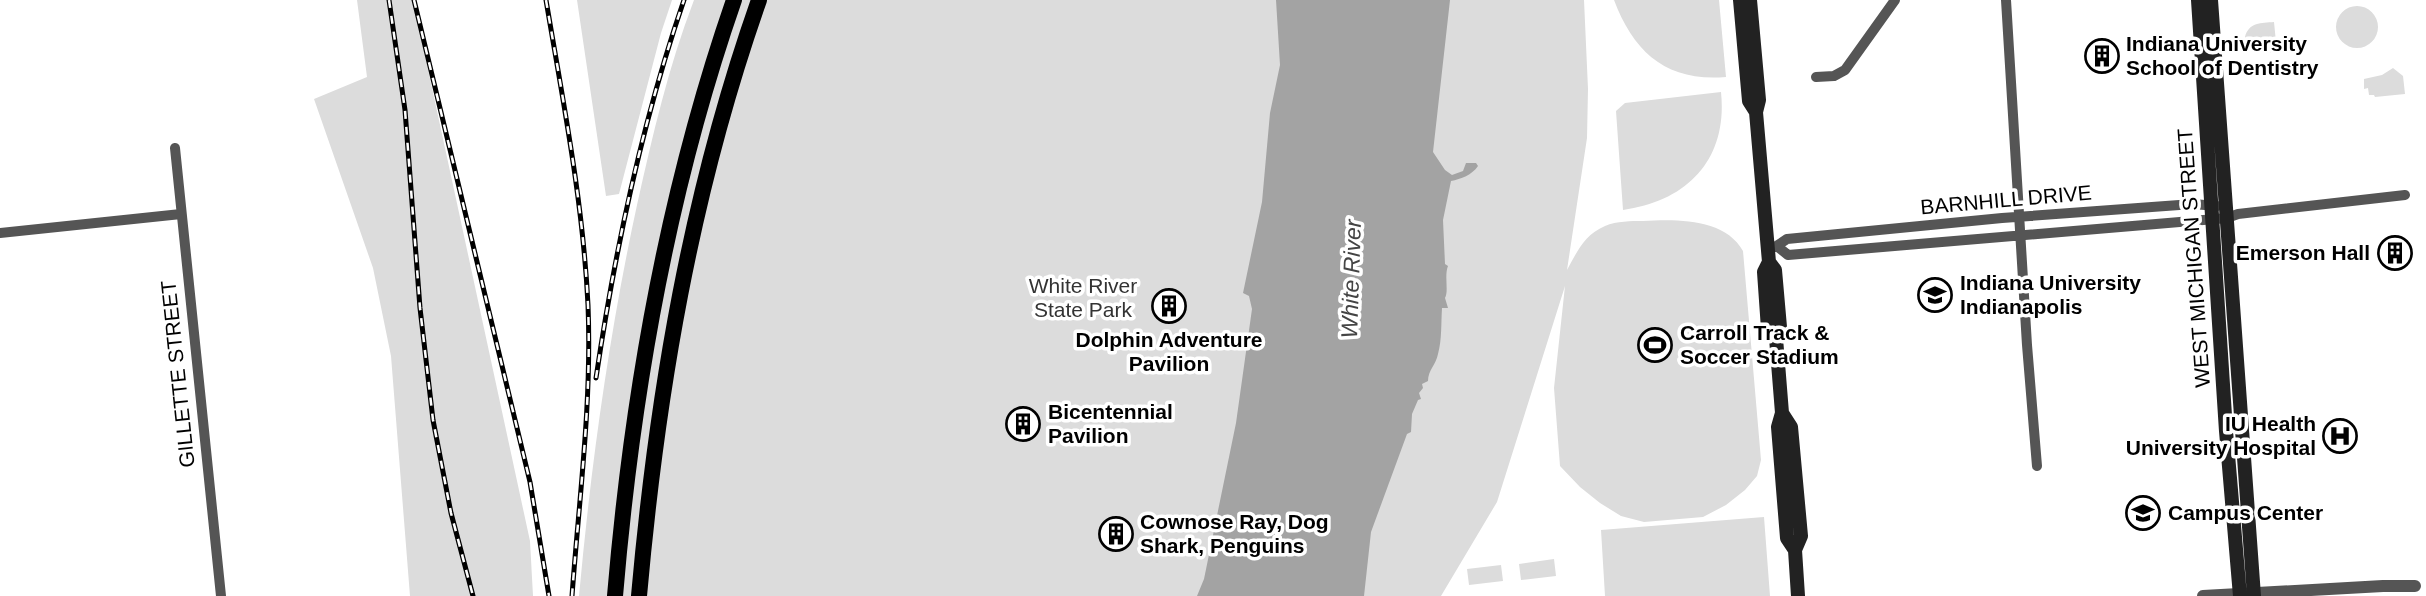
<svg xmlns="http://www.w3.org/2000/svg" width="2426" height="596" font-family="Arial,sans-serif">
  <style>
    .green { fill: #dcdcdc }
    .water { fill: #a3a3a3 }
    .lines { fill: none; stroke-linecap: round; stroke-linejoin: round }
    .minor { stroke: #555; stroke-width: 10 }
    .tertiary { stroke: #555; stroke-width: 12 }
    .secondary { stroke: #222; stroke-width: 14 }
    .primary { stroke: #000; stroke-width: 16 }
    .rail-casing { stroke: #000; stroke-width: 5 }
    .rail { stroke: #fff; stroke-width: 2.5; stroke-dasharray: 8; stroke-linecap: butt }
    .labels { text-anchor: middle; stroke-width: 7; stroke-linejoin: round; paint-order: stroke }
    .poi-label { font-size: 21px; font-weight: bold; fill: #000; stroke: #fff; text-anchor: start }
    .street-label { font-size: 21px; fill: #000; stroke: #fff }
    .park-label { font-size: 21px; fill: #333; stroke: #fff }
    .water-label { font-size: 23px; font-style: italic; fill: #444; stroke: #fff }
  </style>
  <rect width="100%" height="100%" fill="#fff"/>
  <path class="green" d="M 357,0 L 413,0 L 530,541 L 533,596 L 410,596 L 391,356 L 373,268 L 314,99 L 367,77 Z
    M 577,0 L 672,0 L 661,33 L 619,194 L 606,196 Z
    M 694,0 L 1584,0 L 1588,89 L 1587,138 L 1567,270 C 1577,252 1584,235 1605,226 C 1617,221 1631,221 1643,221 C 1676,219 1725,218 1743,251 L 1761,460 L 1757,476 L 1745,490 L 1726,505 L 1703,517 L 1644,522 L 1621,516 L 1600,503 L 1580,487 L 1560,466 L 1554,388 L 1565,286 L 1497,502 L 1441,596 L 579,596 C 591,465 609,334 637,205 C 653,134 668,68 694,0 Z
    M 1614,0 L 1719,0 L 1726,77 C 1667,82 1634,53 1614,0 Z
    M2336 27a21 21 0 1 1 42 0a21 21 0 1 1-42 0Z
    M 2274,22 L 2277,52 L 2261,53 L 2252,50 L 2245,37 C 2249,22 2261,23 2274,22 Z
    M 2393,68 L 2403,76 L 2405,94 L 2375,97 L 2374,95 L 2369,95 L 2368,88 L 2364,89 L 2364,79 L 2382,75 Z
    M 1721,92 C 1728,159 1688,201 1623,210 L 1616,111 L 1625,103 Z
    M 1764,517 L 1770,596 L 1605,596 L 1601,530 Z
    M 1554,559 L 1556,576 L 1521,580 L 1519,564 Z
    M 1501,565 L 1503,581 L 1469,585 L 1467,569 Z"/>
  <path class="water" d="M 1276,0 L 1450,0 L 1433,152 L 1445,170 L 1452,175 L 1463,171 L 1466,163 L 1476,163 L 1478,166 C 1472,175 1461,179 1451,181 L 1443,220 L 1445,264 L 1448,266 C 1444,276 1449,291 1445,298 L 1448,308 L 1442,308 C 1441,323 1442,340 1438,354 C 1436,365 1428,370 1428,381 L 1422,384 L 1423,388 L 1419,393 L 1421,399 L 1418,400 L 1412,414 L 1411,432 L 1407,434 L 1371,532 L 1364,596 L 1197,596 L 1204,579 L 1236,423 L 1252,309 L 1249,296 L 1243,293 L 1262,202 L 1270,113 L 1280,65 Z"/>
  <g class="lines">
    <path class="minor" d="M 2006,0 L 2027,345 L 2037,466
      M 1816,77 L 1834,76 L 1845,70 L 1895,0
      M 175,148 L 221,596
      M 0,233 L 181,214
      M 1775,247 L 1787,239 L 2002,218 L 2193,204 L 2217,206
      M 1778,247 L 1788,255 L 2227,218 L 2238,214 L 2405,195"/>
    <path class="tertiary" d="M 2203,596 L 2383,586 L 2415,586"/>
    <path class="secondary" d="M 1740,0 L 1749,101 L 1756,112
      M 1750,0 L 1759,100 L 1756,112 L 1769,262 L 1764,272 L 1768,329 L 1776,338
      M 2198,0 L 2226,431 L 2240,596
      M 2211,0 L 2254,596
      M 1769,262 L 1775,270 L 1780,327 L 1776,338 L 1782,413 L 1778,427 L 1787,538 L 1795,550
      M 1782,413 L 1791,427 L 1801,536 L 1795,550 L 1798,596"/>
    <path class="primary" d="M 615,596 C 632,393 667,193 734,0
      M 639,596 C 657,393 691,193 759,0"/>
    <g class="rail-casing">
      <path id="rail" d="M 389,0 L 405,110 L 420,308 L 433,420 L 451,513 L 473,596
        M 414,0 L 530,482 L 549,596
        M 546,0 C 563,101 583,202 588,305 C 592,403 579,499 572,596
        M 596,378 C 615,250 642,122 684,0"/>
    </g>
    <use href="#rail" class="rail"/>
  </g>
  <defs>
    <g id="building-ring" transform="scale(1.75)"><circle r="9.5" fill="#fff" stroke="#000" stroke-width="1.5"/><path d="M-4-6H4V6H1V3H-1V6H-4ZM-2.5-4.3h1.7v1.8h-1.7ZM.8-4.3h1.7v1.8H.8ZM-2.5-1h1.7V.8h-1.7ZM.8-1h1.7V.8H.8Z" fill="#000"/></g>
    <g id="university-ring" transform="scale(1.75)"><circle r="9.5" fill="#fff" stroke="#000" stroke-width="1.5"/><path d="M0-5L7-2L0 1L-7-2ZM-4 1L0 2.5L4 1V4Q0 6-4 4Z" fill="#000"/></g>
    <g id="stadium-ring" transform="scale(1.75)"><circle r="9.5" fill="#fff" stroke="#000" stroke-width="1.5"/><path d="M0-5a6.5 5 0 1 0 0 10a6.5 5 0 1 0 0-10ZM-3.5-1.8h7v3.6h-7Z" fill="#000"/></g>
    <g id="hospital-ring" transform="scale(1.75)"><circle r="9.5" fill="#fff" stroke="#000" stroke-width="1.5"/><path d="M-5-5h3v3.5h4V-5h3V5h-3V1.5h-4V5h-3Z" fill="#000"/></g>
  </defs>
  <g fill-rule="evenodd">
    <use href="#building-ring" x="2102" y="56"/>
    <use href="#building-ring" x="2395" y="253"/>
    <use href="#university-ring" x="1935" y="295"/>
    <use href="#building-ring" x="1169" y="306"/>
    <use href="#stadium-ring" x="1655" y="345"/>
    <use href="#building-ring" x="1023" y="424"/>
    <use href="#hospital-ring" x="2340" y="436"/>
    <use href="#university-ring" x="2143" y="513"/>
    <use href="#building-ring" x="1116" y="534"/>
  </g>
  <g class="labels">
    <g class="poi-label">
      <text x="2126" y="51">Indiana University<tspan x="2126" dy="24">School of Dentistry</tspan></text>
      <text x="2370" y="260" text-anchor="end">Emerson Hall</text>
      <text x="1960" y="290">Indiana University<tspan x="1960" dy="24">Indianapolis</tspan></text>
      <text x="1680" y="340">Carroll Track &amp;<tspan x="1680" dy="24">Soccer Stadium</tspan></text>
      <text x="1169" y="347" text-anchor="middle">Dolphin Adventure<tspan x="1169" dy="24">Pavilion</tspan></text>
      <text x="1048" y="419">Bicentennial<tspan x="1048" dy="24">Pavilion</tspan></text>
      <text x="2316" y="431" text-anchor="end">IU Health<tspan x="2316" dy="24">University Hospital</tspan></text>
      <text x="2168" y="520">Campus Center</text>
      <text x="1140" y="529">Cownose Ray, Dog<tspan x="1140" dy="24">Shark, Penguins</tspan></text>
    </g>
    <g class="street-label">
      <text transform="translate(2006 200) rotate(-5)" y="7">BARNHILL DRIVE</text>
      <text transform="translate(2194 258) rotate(-94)" y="7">WEST MICHIGAN STREET</text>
      <text transform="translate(178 374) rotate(-96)" y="7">GILLETTE STREET</text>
    </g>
    <g class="park-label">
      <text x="1083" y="293">White River<tspan x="1083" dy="24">State Park</tspan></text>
    </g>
    <g class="water-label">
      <text transform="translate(1351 279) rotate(-88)" y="8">White River</text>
    </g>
  </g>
</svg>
